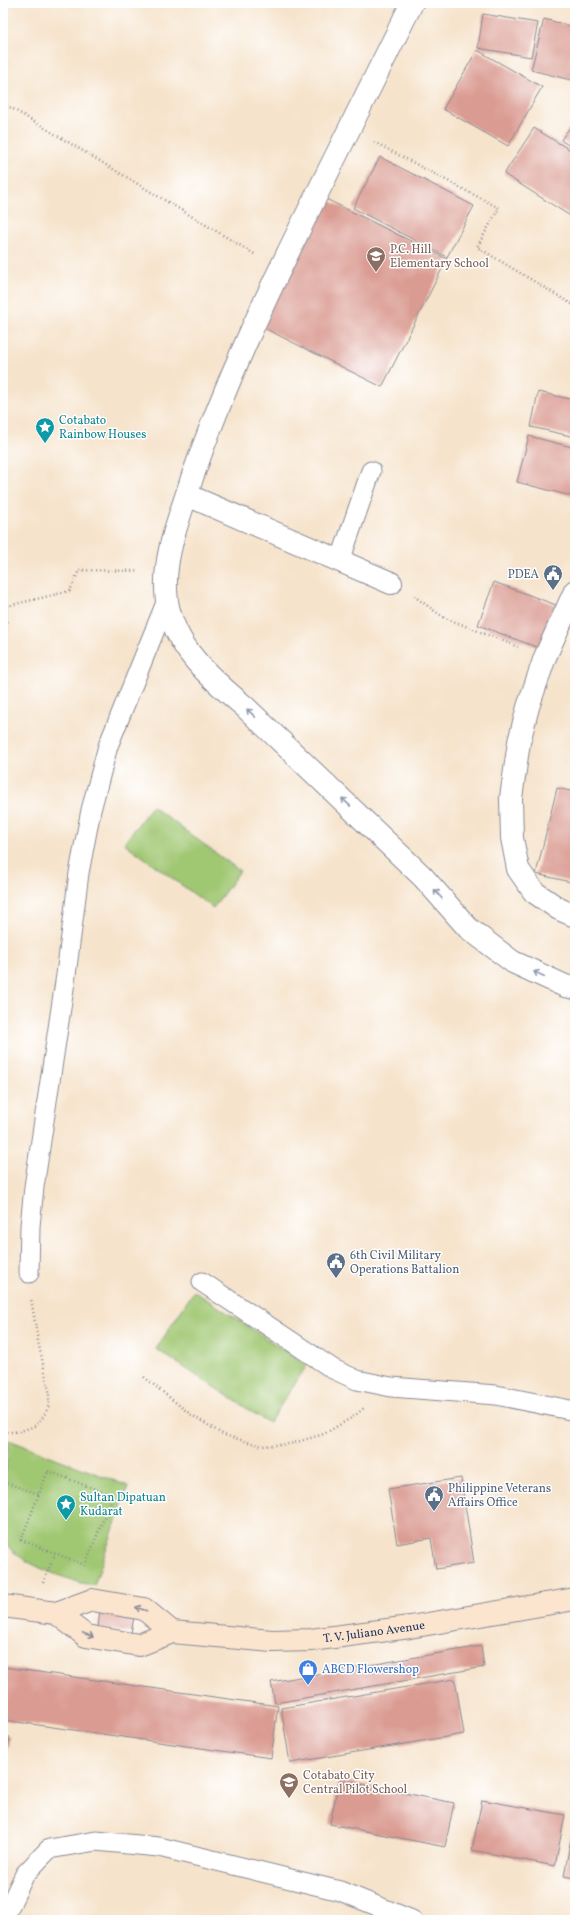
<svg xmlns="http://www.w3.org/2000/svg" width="578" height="1923" font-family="Vollkorn,serif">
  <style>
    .green { fill: #a0c772; stroke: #5e7b68 }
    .building { fill: #da9b92 }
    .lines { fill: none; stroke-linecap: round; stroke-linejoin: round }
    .service-casing { stroke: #888994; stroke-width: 21 }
    .minor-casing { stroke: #888994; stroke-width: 24 }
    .secondary-casing { stroke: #888994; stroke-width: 24 }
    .path { stroke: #888994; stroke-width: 2.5; stroke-dasharray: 1 3; stroke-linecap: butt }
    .service { stroke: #fff; stroke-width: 19 }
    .minor { stroke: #fff; stroke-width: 22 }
    .secondary { stroke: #fbe5cf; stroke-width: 22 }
    .oneway { stroke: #8d97ae }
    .oneway2 { stroke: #8b8a96 }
    .labels { text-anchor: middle; stroke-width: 3; stroke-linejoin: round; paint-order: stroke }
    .education-label { font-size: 12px; fill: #785e54; stroke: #fff; text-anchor: start }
    .culture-label { font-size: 12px; fill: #0d838f; stroke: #fff; text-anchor: start }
    .service-label { font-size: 12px; fill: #4e5e75; stroke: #fff; text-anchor: start }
    .street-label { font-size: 12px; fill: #1b2f5e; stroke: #fff }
    .shop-label { font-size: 12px; fill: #366cbe; stroke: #fff; text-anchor: start }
  </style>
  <rect width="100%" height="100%" fill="#fff"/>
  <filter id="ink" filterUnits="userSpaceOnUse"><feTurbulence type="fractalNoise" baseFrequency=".025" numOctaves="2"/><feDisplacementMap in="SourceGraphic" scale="8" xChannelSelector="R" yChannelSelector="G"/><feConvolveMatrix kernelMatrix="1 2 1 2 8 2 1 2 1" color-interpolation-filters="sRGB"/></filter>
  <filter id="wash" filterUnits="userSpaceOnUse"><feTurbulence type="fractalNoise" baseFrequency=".012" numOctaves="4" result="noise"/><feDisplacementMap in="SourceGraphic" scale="16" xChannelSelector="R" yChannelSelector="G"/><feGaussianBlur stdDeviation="0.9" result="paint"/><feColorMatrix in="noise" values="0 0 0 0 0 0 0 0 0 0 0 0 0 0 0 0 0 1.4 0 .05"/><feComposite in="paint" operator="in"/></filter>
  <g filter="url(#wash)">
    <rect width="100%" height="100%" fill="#f6e3cb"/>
    <path class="green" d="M 152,806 L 240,871 L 213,908 L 124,843 Z
      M 194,1291 L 307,1365 L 269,1423 L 156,1349 Z
      M 9,1440 L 128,1486 L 94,1586 C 71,1581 11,1562 3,1538 C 2,1534 3,1527 3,1523 C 3,1495 6,1468 9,1440 Z"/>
    <g id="blocks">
      <path class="building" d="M 483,14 L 538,23 L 531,57 L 478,48 Z
        M 544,19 L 575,27 L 575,81 L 531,70 Z
        M 477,50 L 542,87 L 508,146 L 443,109 Z
        M 575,120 L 575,150 L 561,140 Z
        M 534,128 L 575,153 L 575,219 L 504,174 Z
        M 380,157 L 474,206 L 447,257 L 353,208 Z
        M 324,198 L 447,259 L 382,387 L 260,326 Z
        M 538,392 L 575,400 L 575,437 L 531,427 Z
        M 529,436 L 575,448 L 575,497 L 517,482 Z
        M 494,582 L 556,605 L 539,648 L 478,625 Z
        M 557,788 L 575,792 L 575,883 L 536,874 Z
        M 461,1478 L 474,1563 L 436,1569 L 431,1538 L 397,1544 L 388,1489 Z
        M 100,1611 L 134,1617 L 131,1633 L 98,1628 Z
        M 481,1646 L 484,1667 L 275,1703 L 271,1682 Z
        M 3,1667 L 278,1706 L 271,1758 L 3,1720 Z
        M 455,1679 L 464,1734 L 290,1763 L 281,1708 Z
        M 3,1735 L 10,1737 L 4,1764 L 3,1764 Z
        M 339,1780 L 454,1803 L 445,1847 L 330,1824 Z
        M 482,1800 L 565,1815 L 555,1866 L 472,1850 Z
        M 572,1833 L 575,1833 L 575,1878 L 564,1876 Z"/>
    </g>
  </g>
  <g filter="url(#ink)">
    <use href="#blocks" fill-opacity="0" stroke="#888994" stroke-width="1"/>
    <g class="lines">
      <g class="service-casing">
        <path id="service" d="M 340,561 L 371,471
          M 29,1273 L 30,1226 L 34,1187 L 66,975 L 79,873 L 91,810 L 108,746 L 167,600
          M 202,1282 L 333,1369 L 357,1380 L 391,1387 L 496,1395 L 575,1411
          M 3,1920 L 25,1874 L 49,1849 L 96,1841 L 159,1847 L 340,1891 L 412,1920"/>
      </g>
      <g class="minor-casing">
        <path id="minor" d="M 412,3 C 378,70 345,137 312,204 C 267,294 225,383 192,478 C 180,517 161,559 167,601 C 174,647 210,678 244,706 L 423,877 L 468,928 L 513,962 L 565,986 L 575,988
          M 187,495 L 391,583
          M 575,591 L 545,657 L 528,707 L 519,742 L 511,798 L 512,838 L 518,869 L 534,892 L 559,909 L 575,916"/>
      </g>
      <g class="secondary-casing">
        <g id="secondary">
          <path d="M 3,1606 L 56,1613 L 92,1600 L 144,1609 L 172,1632"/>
          <path id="s1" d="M 56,1613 L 86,1636 L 139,1645 L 172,1632 L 272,1641 L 311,1640 L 410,1627 L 575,1599"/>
        </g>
      </g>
      <path class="path" d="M 3,103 L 256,255
        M 374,142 L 499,208 L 477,247 L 575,306
        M 414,596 L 443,617 L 518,647
        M 3,634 L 6,635 L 7,606 L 70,591 L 79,570 L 139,571
        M 144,1377 L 190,1414 L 224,1435 L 262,1446 L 290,1444 L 324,1434 L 353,1417 L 364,1408
        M 3,1433 L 21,1431 L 35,1426 L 44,1416 L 49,1405 L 49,1391 L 38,1341 L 31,1298
        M 48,1471 L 113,1496 L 85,1565 L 21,1540 Z
        M 3,1482 L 39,1494
        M 43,1583 L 55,1554"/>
      <use href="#service" class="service"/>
      <use href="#minor" class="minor"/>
      <use href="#secondary" class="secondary"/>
    </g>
    <defs><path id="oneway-shaft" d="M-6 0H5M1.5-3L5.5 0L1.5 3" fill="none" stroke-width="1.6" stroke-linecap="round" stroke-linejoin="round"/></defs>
    <g class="oneway">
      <use href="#oneway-shaft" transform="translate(251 713) rotate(-136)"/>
      <use href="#oneway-shaft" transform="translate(346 802) rotate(-137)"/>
      <use href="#oneway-shaft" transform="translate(438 894) rotate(-131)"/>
      <use href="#oneway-shaft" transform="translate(539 974) rotate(-155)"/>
    </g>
    <g class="oneway2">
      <use href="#oneway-shaft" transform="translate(141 1609) rotate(-162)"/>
      <use href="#oneway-shaft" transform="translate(88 1635) rotate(22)"/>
    </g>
  </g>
  <defs>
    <g id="school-pin" transform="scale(1)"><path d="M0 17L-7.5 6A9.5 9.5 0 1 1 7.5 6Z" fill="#8d6e63" stroke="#fff"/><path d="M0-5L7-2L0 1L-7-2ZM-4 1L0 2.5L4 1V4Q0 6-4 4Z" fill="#fff"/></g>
    <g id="sight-pin" transform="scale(1)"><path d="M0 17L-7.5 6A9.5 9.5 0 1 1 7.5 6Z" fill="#0f9aa8" stroke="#fff"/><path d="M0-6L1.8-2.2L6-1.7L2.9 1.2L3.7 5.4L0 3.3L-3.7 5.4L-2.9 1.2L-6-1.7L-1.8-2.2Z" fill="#fff"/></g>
    <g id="civic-pin" transform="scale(1)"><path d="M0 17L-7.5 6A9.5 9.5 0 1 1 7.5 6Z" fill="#5c6f8a" stroke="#fff"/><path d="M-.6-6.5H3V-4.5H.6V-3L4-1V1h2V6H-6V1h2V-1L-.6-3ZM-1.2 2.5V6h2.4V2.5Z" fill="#fff"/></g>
    <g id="shop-pin" transform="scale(1)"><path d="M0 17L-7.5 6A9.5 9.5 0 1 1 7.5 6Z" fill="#3f7fe0" stroke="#fff"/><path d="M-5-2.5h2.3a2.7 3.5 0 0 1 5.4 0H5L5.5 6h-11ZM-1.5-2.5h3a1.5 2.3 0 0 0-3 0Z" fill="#fff"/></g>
  </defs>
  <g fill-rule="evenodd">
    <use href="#school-pin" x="376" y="256"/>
    <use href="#sight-pin" x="45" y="427"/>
    <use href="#civic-pin" x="553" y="574"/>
    <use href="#civic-pin" x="336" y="1262"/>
    <use href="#civic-pin" x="434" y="1495"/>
    <use href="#sight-pin" x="66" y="1504"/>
    <use href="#shop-pin" x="308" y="1669"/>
    <use href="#school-pin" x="289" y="1782"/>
  </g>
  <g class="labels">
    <g class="education-label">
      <text x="390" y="253">P.C. Hill<tspan x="390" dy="14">Elementary School</tspan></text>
      <text x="303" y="1779">Cotabato City<tspan x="303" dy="14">Central Pilot School</tspan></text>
    </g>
    <g class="culture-label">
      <text x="59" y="424">Cotabato<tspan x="59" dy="14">Rainbow Houses</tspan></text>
      <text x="80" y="1501">Sultan Dipatuan<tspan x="80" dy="14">Kudarat</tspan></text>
    </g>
    <g class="service-label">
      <text x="539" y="578" text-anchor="end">PDEA</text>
      <text x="350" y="1259">6th Civil Military<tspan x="350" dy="14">Operations Battalion</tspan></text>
      <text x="448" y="1492">Philippine Veterans<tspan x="448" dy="14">Affairs Office</tspan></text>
    </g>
    <g class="street-label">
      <text dy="4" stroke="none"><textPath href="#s1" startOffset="330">T. V. Juliano Avenue</textPath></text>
    </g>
    <g class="shop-label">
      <text x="322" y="1673">ABCD Flowershop</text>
    </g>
  </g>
  <rect width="578" height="1923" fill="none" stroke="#fff" stroke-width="16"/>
</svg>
